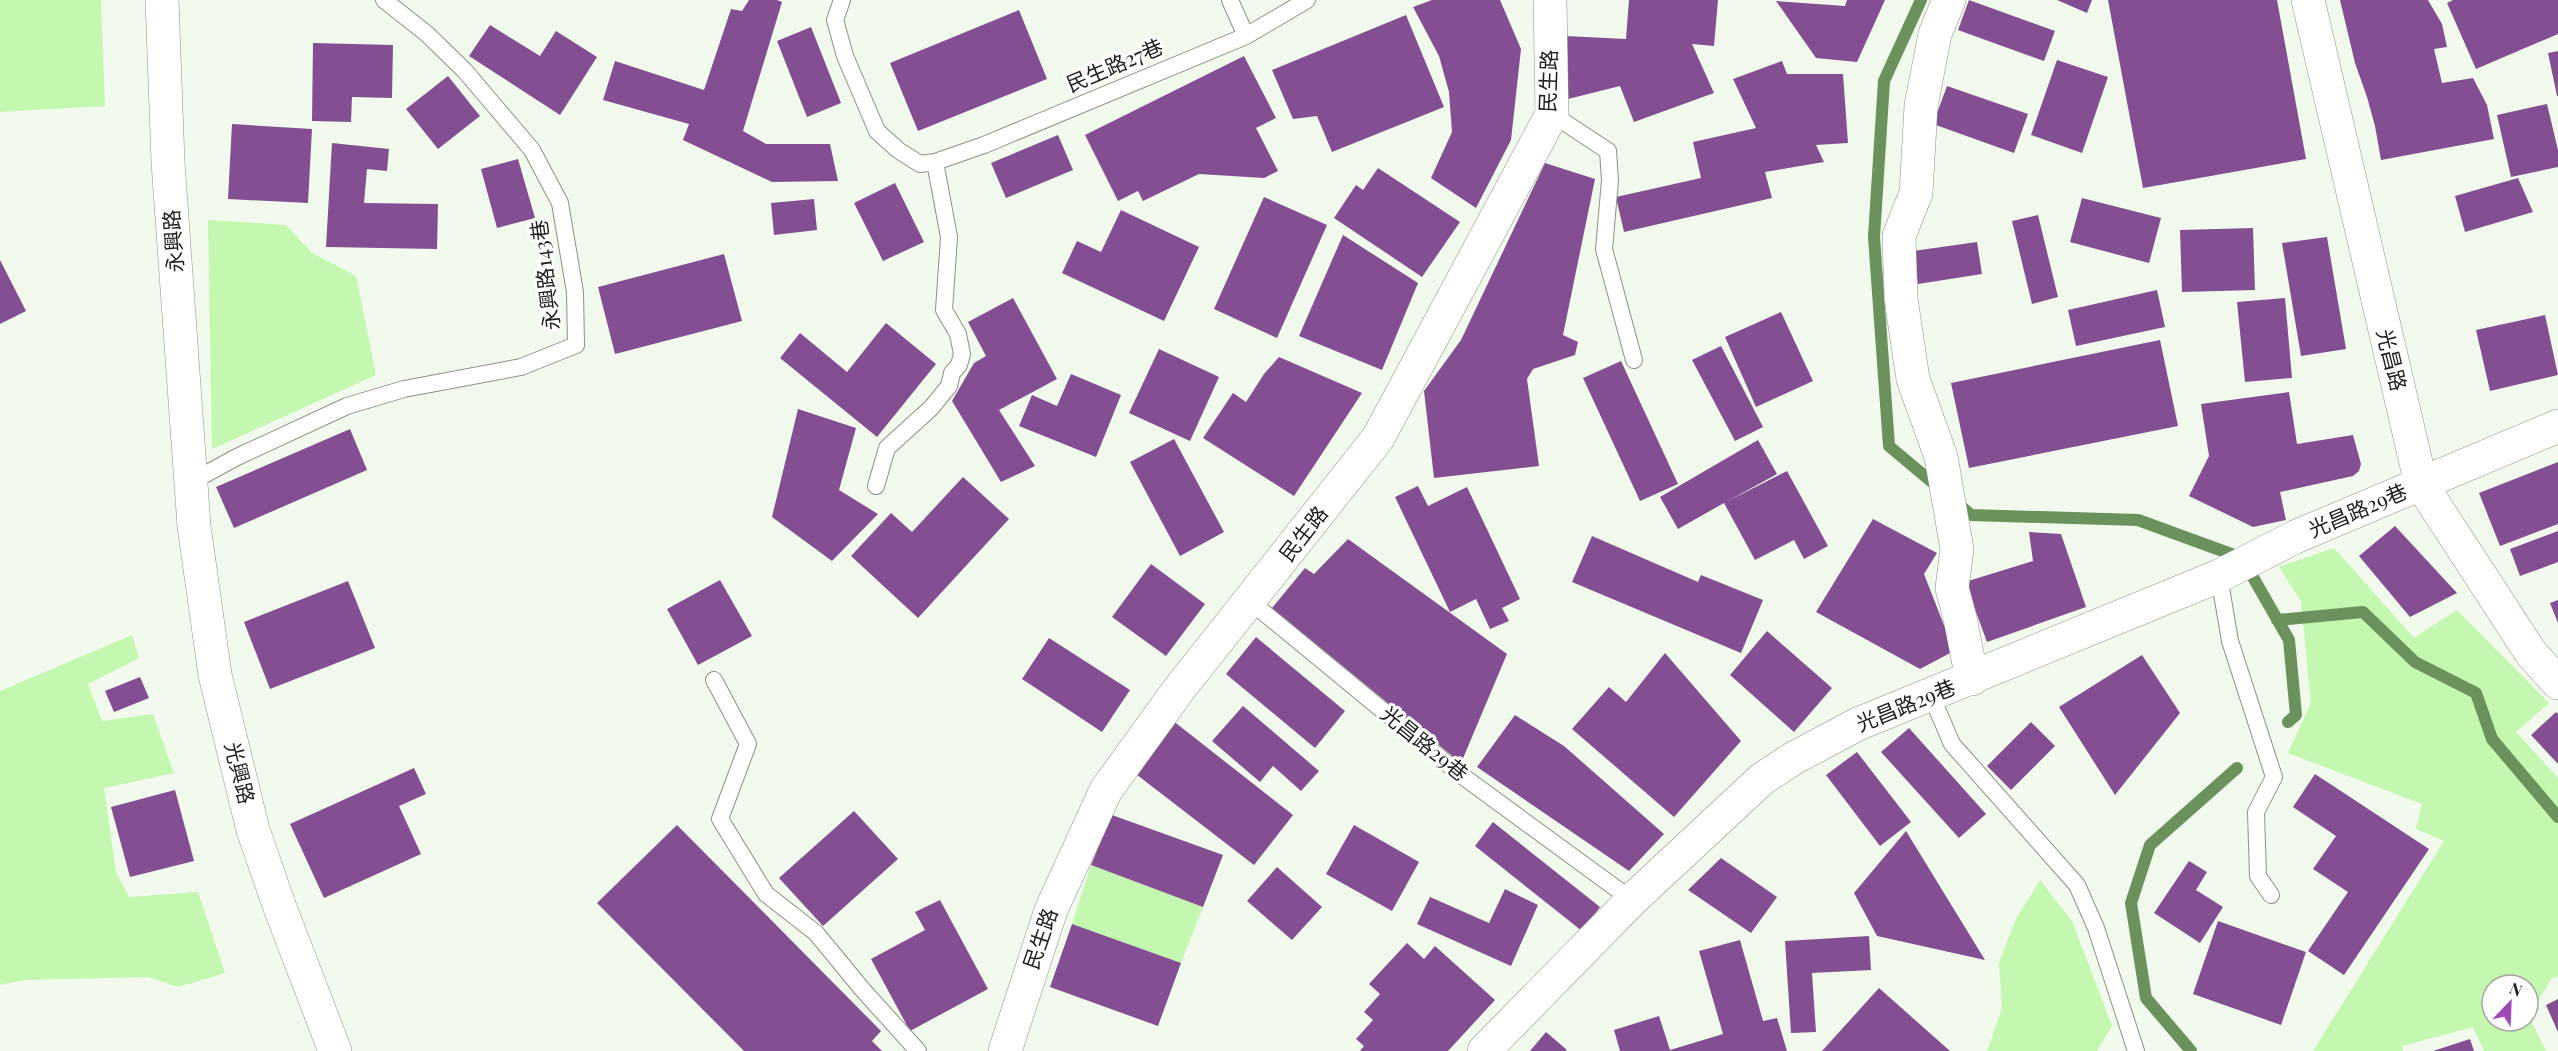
<svg xmlns="http://www.w3.org/2000/svg" width="2558" height="1051" font-family="'Playfair Display','Noto Sans TC',serif">
  <style>
    .green { fill: #c4f7b0; fill-rule: evenodd }
    .lines { fill: none; stroke-linecap: round; stroke-linejoin: round }
    .stream { stroke: #6b915c; stroke-width: 12 }
    .building { fill: #834f92 }
    .service-casing { stroke: #8a9286; stroke-width: 18 }
    .minor-casing { stroke: #8a9286; stroke-width: 34 }
    .tertiary-casing { stroke: #8a9286; stroke-width: 34 }
    .service { stroke: #fff; stroke-width: 16 }
    .minor { stroke: #fff; stroke-width: 33 }
    .tertiary { stroke: #fff; stroke-width: 33 }
    .labels { text-anchor: middle; stroke-width: 6; stroke-linejoin: round; paint-order: stroke }
    .street-label { font-size: 21px; fill: #1d201c; stroke: #fff }
  </style>
  <rect width="100%" height="100%" fill="#f1faed"/>
  <path class="green" d="M 0,0 L 101,0 L 105,106 L 0,112 Z
    M 208,220 L 286,225 L 312,253 L 356,276 L 376,375 L 212,449 Z
    M 2334,548 L 2414,638 L 2457,610 L 2549,703 L 2516,732 L 2558,778 L 2558,976 L 2552,978 L 2529,1016 L 2546,1051 L 2484,1051 L 2473,1027 L 2402,1046 L 2403,1051 L 2313,1051 L 2444,841 L 2416,829 L 2422,804 L 2288,753 L 2311,703 L 2301,601 L 2279,567 ZM 2492,985 L 2528,985 L 2528,1021 L 2492,1021 Z
    M 132,635 L 139,658 L 88,684 L 102,721 L 153,714 L 174,773 L 104,788 L 116,872 L 129,897 L 198,892 L 225,973 L 178,987 L 149,977 L 24,980 L 0,985 L 0,691 Z
    M 1091,865 L 1203,907 L 1181,963 L 1072,924 Z
    M 2040,880 L 2072,921 L 2112,1026 L 2097,1051 L 1987,1051 L 2002,1008 L 1999,963 L 2016,919 Z"/>
  <g class="lines">
    <path class="stream" d="M 1921,0 L 1884,81 L 1874,237 L 1889,446 L 1939,488
      M 1955,501 L 1971,515 L 2138,520 L 2242,558 L 2289,640 L 2296,715 L 2288,722
      M 2277,620 L 2363,612 L 2415,662 L 2476,693 L 2492,739 L 2558,817
      M 2191,1051 L 2146,998 L 2131,903 L 2150,845 L 2237,768"/>
  </g>
  <path class="building" d="M 749,0 L 777,0 L 782,2 L 743,131 L 766,144 L 830,144 L 838,181 L 772,182 L 683,140 L 689,124 L 603,100 L 615,61 L 704,90 L 731,9 L 742,11 Z
    M 1432,0 L 1500,0 L 1521,49 L 1511,140 L 1476,208 L 1431,178 L 1452,132 L 1449,92 L 1439,56 L 1413,7 Z
    M 1629,0 L 1718,0 L 1714,46 L 1692,44 L 1714,93 L 1634,122 L 1620,86 L 1568,99 L 1566,36 L 1626,39 Z
    M 1847,0 L 1885,0 L 1857,62 L 1816,58 L 1776,1 L 1845,6 Z
    M 1969,0 L 2055,31 L 2044,61 L 1958,30 Z
    M 2057,0 L 2092,0 L 2087,13 Z
    M 2108,0 L 2277,0 L 2306,159 L 2143,188 Z
    M 2340,0 L 2428,0 L 2442,24 L 2447,47 L 2434,49 L 2442,83 L 2473,78 L 2487,105 L 2494,139 L 2381,160 L 2375,126 L 2367,97 L 2355,63 Z
    M 2453,0 L 2558,0 L 2558,34 L 2476,69 L 2447,3 Z
    M 1019,10 L 1047,79 L 918,131 L 890,63 Z
    M 1406,15 L 1444,107 L 1332,152 L 1317,116 L 1293,119 L 1272,70 Z
    M 490,25 L 540,56 L 556,31 L 597,57 L 560,115 L 469,56 Z
    M 811,27 L 841,103 L 807,117 L 777,41 Z
    M 313,43 L 393,45 L 392,98 L 352,97 L 351,122 L 312,121 Z
    M 2558,51 L 2558,96 L 2557,96 L 2548,53 Z
    M 1244,56 L 1276,118 L 1256,128 L 1278,171 L 1264,178 L 1199,174 L 1143,201 L 1138,191 L 1118,201 L 1085,135 Z
    M 2057,60 L 2108,77 L 2082,153 L 2031,135 Z
    M 1782,61 L 1787,74 L 1843,74 L 1848,143 L 1816,145 L 1824,162 L 1765,172 L 1772,198 L 1624,232 L 1616,197 L 1701,178 L 1693,142 L 1756,128 L 1733,79 Z
    M 448,76 L 480,116 L 438,149 L 406,109 Z
    M 1947,86 L 2028,114 L 2014,153 L 1933,124 Z
    M 2547,104 L 2558,150 L 2558,167 L 2511,177 L 2497,115 Z
    M 232,124 L 312,129 L 308,203 L 228,199 Z
    M 1058,135 L 1073,170 L 1006,198 L 991,163 Z
    M 332,143 L 389,149 L 387,171 L 367,169 L 364,203 L 438,204 L 437,249 L 326,247 Z
    M 518,159 L 535,218 L 497,228 L 481,169 Z
    M 1545,163 L 1595,179 L 1563,335 L 1578,342 L 1575,355 L 1533,369 L 1527,379 L 1539,466 L 1434,478 L 1424,391 L 1461,340 Z
    M 1378,168 L 1460,222 L 1422,277 L 1334,218 L 1356,185 L 1363,190 Z
    M 2518,178 L 2533,212 L 2465,232 L 2455,196 Z
    M 895,183 L 924,242 L 883,261 L 854,203 Z
    M 1264,197 L 1327,225 L 1277,338 L 1214,309 Z
    M 2082,198 L 2161,218 L 2149,263 L 2070,242 Z
    M 814,199 L 817,230 L 774,235 L 771,203 Z
    M 1121,210 L 1199,247 L 1164,321 L 1062,273 L 1077,241 L 1101,252 Z
    M 2038,215 L 2058,297 L 2032,304 L 2012,221 Z
    M 2253,228 L 2255,290 L 2182,292 L 2180,230 Z
    M 1343,235 L 1418,283 L 1382,370 L 1299,336 Z
    M 2327,237 L 2346,349 L 2301,356 L 2282,243 Z
    M 1977,242 L 1982,274 L 1918,284 L 1913,251 Z
    M 724,254 L 742,321 L 615,354 L 598,287 Z
    M 0,260 L 26,311 L 0,324 Z
    M 2157,290 L 2165,327 L 2076,346 L 2068,310 Z
    M 1013,298 L 1057,379 L 999,410 L 1035,466 L 1001,482 L 952,401 L 974,363 L 986,356 L 968,322 Z
    M 2285,298 L 2292,378 L 2245,382 L 2237,302 Z
    M 1781,312 L 1813,381 L 1756,407 L 1725,337 Z
    M 2545,315 L 2558,375 L 2490,391 L 2476,330 Z
    M 886,323 L 936,364 L 877,437 L 780,358 L 800,333 L 847,372 Z
    M 2160,340 L 2178,426 L 1969,468 L 1951,383 Z
    M 1721,346 L 1763,427 L 1735,441 L 1692,360 Z
    M 1159,349 L 1219,377 L 1190,441 L 1129,413 Z
    M 1279,357 L 1362,393 L 1294,496 L 1203,438 L 1233,393 L 1246,402 L 1264,374 Z
    M 1621,361 L 1678,484 L 1640,501 L 1583,378 Z
    M 1071,374 L 1121,395 L 1096,457 L 1019,426 L 1032,395 L 1057,406 Z
    M 2289,392 L 2297,444 L 2353,435 L 2361,464 L 2359,471 L 2353,476 L 2280,492 L 2286,520 L 2253,527 L 2189,496 L 2209,456 L 2201,404 Z
    M 798,409 L 856,428 L 839,490 L 878,514 L 832,561 L 772,517 Z
    M 350,429 L 367,470 L 234,528 L 216,487 Z
    M 1174,439 L 1224,532 L 1180,556 L 1130,462 Z
    M 1758,440 L 1777,474 L 1728,501 L 1787,471 L 1828,546 L 1804,559 L 1794,540 L 1755,560 L 1724,503 L 1678,529 L 1660,497 Z
    M 2558,462 L 2558,524 L 2500,546 L 2479,493 Z
    M 963,477 L 1009,519 L 918,618 L 851,556 L 891,513 L 912,532 Z
    M 1418,486 L 1428,506 L 1467,487 L 1520,599 L 1502,608 L 1509,621 L 1490,629 L 1476,599 L 1450,612 L 1395,497 Z
    M 1873,519 L 1937,553 L 1924,574 L 1954,651 L 1920,669 L 1816,612 Z
    M 2395,526 L 2457,593 L 2410,617 L 2359,556 Z
    M 2558,531 L 2558,562 L 2520,576 L 2510,549 Z
    M 2029,532 L 2061,534 L 2086,607 L 1987,642 L 1965,582 L 2033,561 Z
    M 1592,536 L 1698,582 L 1701,575 L 1763,600 L 1741,653 L 1572,582 Z
    M 1348,539 L 1507,654 L 1461,763 L 1272,608 L 1305,568 L 1314,574 Z
    M 1151,564 L 1205,604 L 1166,656 L 1112,617 Z
    M 720,580 L 752,636 L 698,665 L 667,609 Z
    M 348,581 L 375,648 L 270,689 L 244,622 Z
    M 2558,600 L 2558,623 L 2550,603 Z
    M 1767,631 L 1832,688 L 1794,732 L 1730,675 Z
    M 1256,637 L 1345,711 L 1315,748 L 1226,674 Z
    M 1049,638 L 1130,690 L 1102,732 L 1022,679 Z
    M 1665,653 L 1741,741 L 1674,817 L 1572,729 L 1609,687 L 1626,702 Z
    M 2142,655 L 2180,713 L 2115,795 L 2059,707 Z
    M 140,677 L 149,698 L 114,712 L 105,691 Z
    M 1243,706 L 1319,771 L 1301,791 L 1273,766 L 1260,782 L 1212,741 Z
    M 2556,712 L 2558,714 L 2558,764 L 2531,735 Z
    M 1515,715 L 1564,746 L 1664,834 L 1629,871 L 1477,767 Z
    M 1172,720 L 1293,815 L 1254,865 L 1132,771 Z
    M 2031,722 L 2055,746 L 2011,790 L 1987,766 Z
    M 1909,728 L 1986,814 L 1959,838 L 1881,752 Z
    M 1857,752 L 1911,822 L 1880,846 L 1826,775 Z
    M 414,768 L 426,794 L 399,806 L 421,854 L 324,898 L 290,824 Z
    M 2315,774 L 2429,849 L 2344,975 L 2308,951 L 2348,892 L 2313,869 L 2336,836 L 2293,807 Z
    M 175,790 L 194,861 L 130,877 L 111,807 Z
    M 854,811 L 898,859 L 823,926 L 779,878 Z
    M 1112,815 L 1223,855 L 1203,907 L 1091,865 Z
    M 1493,822 L 1600,907 L 1582,931 L 1475,846 Z
    M 677,825 L 881,1031 L 872,1041 L 882,1051 L 744,1051 L 597,903 Z
    M 1354,825 L 1419,862 L 1392,911 L 1326,874 Z
    M 1906,831 L 1985,960 L 1877,936 L 1854,893 Z
    M 1721,858 L 1777,897 L 1751,933 L 1688,890 Z
    M 2189,861 L 2207,872 L 2196,890 L 2223,907 L 2200,943 L 2154,913 Z
    M 1277,867 L 1322,907 L 1292,940 L 1247,901 Z
    M 1505,889 L 1538,905 L 1511,966 L 1417,924 L 1430,897 L 1489,923 Z
    M 940,900 L 988,989 L 910,1031 L 871,959 L 925,930 L 915,912 Z
    M 2218,921 L 2306,952 L 2281,1025 L 2193,994 Z
    M 1072,924 L 1181,963 L 1158,1026 L 1050,987 Z
    M 1869,936 L 1871,970 L 1812,973 L 1816,1032 L 1791,1033 L 1785,941 Z
    M 1740,940 L 1763,1021 L 1777,1018 L 1787,1051 L 1620,1051 L 1614,1030 L 1659,1016 L 1670,1050 L 1723,1034 L 1699,951 Z
    M 1407,943 L 1424,959 L 1435,946 L 1495,1000 L 1448,1051 L 1360,1051 L 1364,1046 L 1356,1039 L 1373,1020 L 1364,1012 L 1380,994 L 1369,984 Z
    M 1879,988 L 1950,1051 L 1822,1051 Z
    M 2558,999 L 2558,1032 L 2546,1005 Z
    M 1546,1032 L 1567,1050 L 1565,1051 L 1530,1051 Z
    M 2470,1039 L 2474,1051 L 2433,1051 Z"/>
  <g class="lines">
    <g class="service-casing">
      <path id="service" d="M 842,0 L 835,20 L 845,56 L 877,131 L 898,150 L 920,164 L 935,162 L 984,145 L 1246,36 L 1307,0
        M 1230,0 L 1246,36
        M 1552,114 L 1608,151 L 1610,180 L 1604,249 L 1634,360
        M 191,482 L 237,457 L 347,406 L 404,389 L 521,367 L 576,345 L 575,292 L 560,203 L 532,150 L 465,71 L 427,34 L 384,0
        M 876,486 L 887,448 L 931,408 L 949,386 L 952,373 L 959,365 L 962,354 L 958,334 L 944,310 L 949,237 L 935,162
        M 2219,576 L 2230,641 L 2274,777 L 2256,812 L 2258,876 L 2271,895
        M 1251,602 L 1461,775 L 1632,900
        M 714,680 L 748,744 L 720,819 L 766,894 L 816,933 L 862,989 L 918,1051
        M 1931,695 L 1952,744 L 2077,885 L 2096,928 L 2136,1051"/>
    </g>
    <g class="minor-casing">
      <path id="minor" d="M 162,0 L 168,162 L 194,526 L 215,675 L 253,830 L 279,905 L 335,1051
        M 1949,0 L 1935,34 L 1921,106 L 1916,193 L 1899,236 L 1901,299 L 1913,379 L 1941,457 L 1957,549 L 1952,588 L 1960,618 L 1972,679
        M 1005,1051 L 1051,910 L 1106,790 L 1180,688 L 1378,438 L 1552,114 L 1550,0
        M 1484,1051 L 1632,900 L 1762,779 L 1794,758 L 1858,724 L 2219,576 L 2295,537 L 2558,426"/>
    </g>
    <g class="tertiary-casing">
      <path id="tertiary" d="M 2308,0 L 2421,484 L 2531,653 L 2558,683"/>
    </g>
    <use href="#service" class="service"/>
    <use href="#minor" class="minor"/>
    <use href="#tertiary" class="tertiary"/>
  </g>
  <g class="labels">
    <g class="street-label">
      <text transform="translate(1115 66) rotate(-23)" y="7">民生路27巷</text>
      <text transform="translate(1549 81) rotate(-88)" y="7">民生路</text>
      <text transform="translate(174 241) rotate(-94)" y="7">永興路</text>
      <text transform="translate(546 275) rotate(-97)" y="7">永興路143巷</text>
      <text transform="translate(2391 360) rotate(76)" y="7">光昌路</text>
      <text transform="translate(2358 511) rotate(-23)" y="7">光昌路29巷</text>
      <text transform="translate(1304 534) rotate(-52)" y="7">民生路</text>
      <text transform="translate(1906 706) rotate(-22)" y="7">光昌路29巷</text>
      <text transform="translate(1424 744) rotate(39)" y="7">光昌路29巷</text>
      <text transform="translate(239 773) rotate(76)" y="7">光興路</text>
      <text transform="translate(1041 939) rotate(-71)" y="7">民生路</text>
    </g>
  </g>
  <g transform="translate(2510 1003) rotate(23)"><circle r="28" fill="#ffffff" stroke="#a5a6a4" stroke-width="1.5"/>
  <path d="M0-4.5L10 22L0 15L-10 22Z" fill="#9f49b7"/>
  <text y="-9" font-size="16" font-weight="bold" text-anchor="middle" fill="#1d201c">N</text>
  </g>
</svg>
